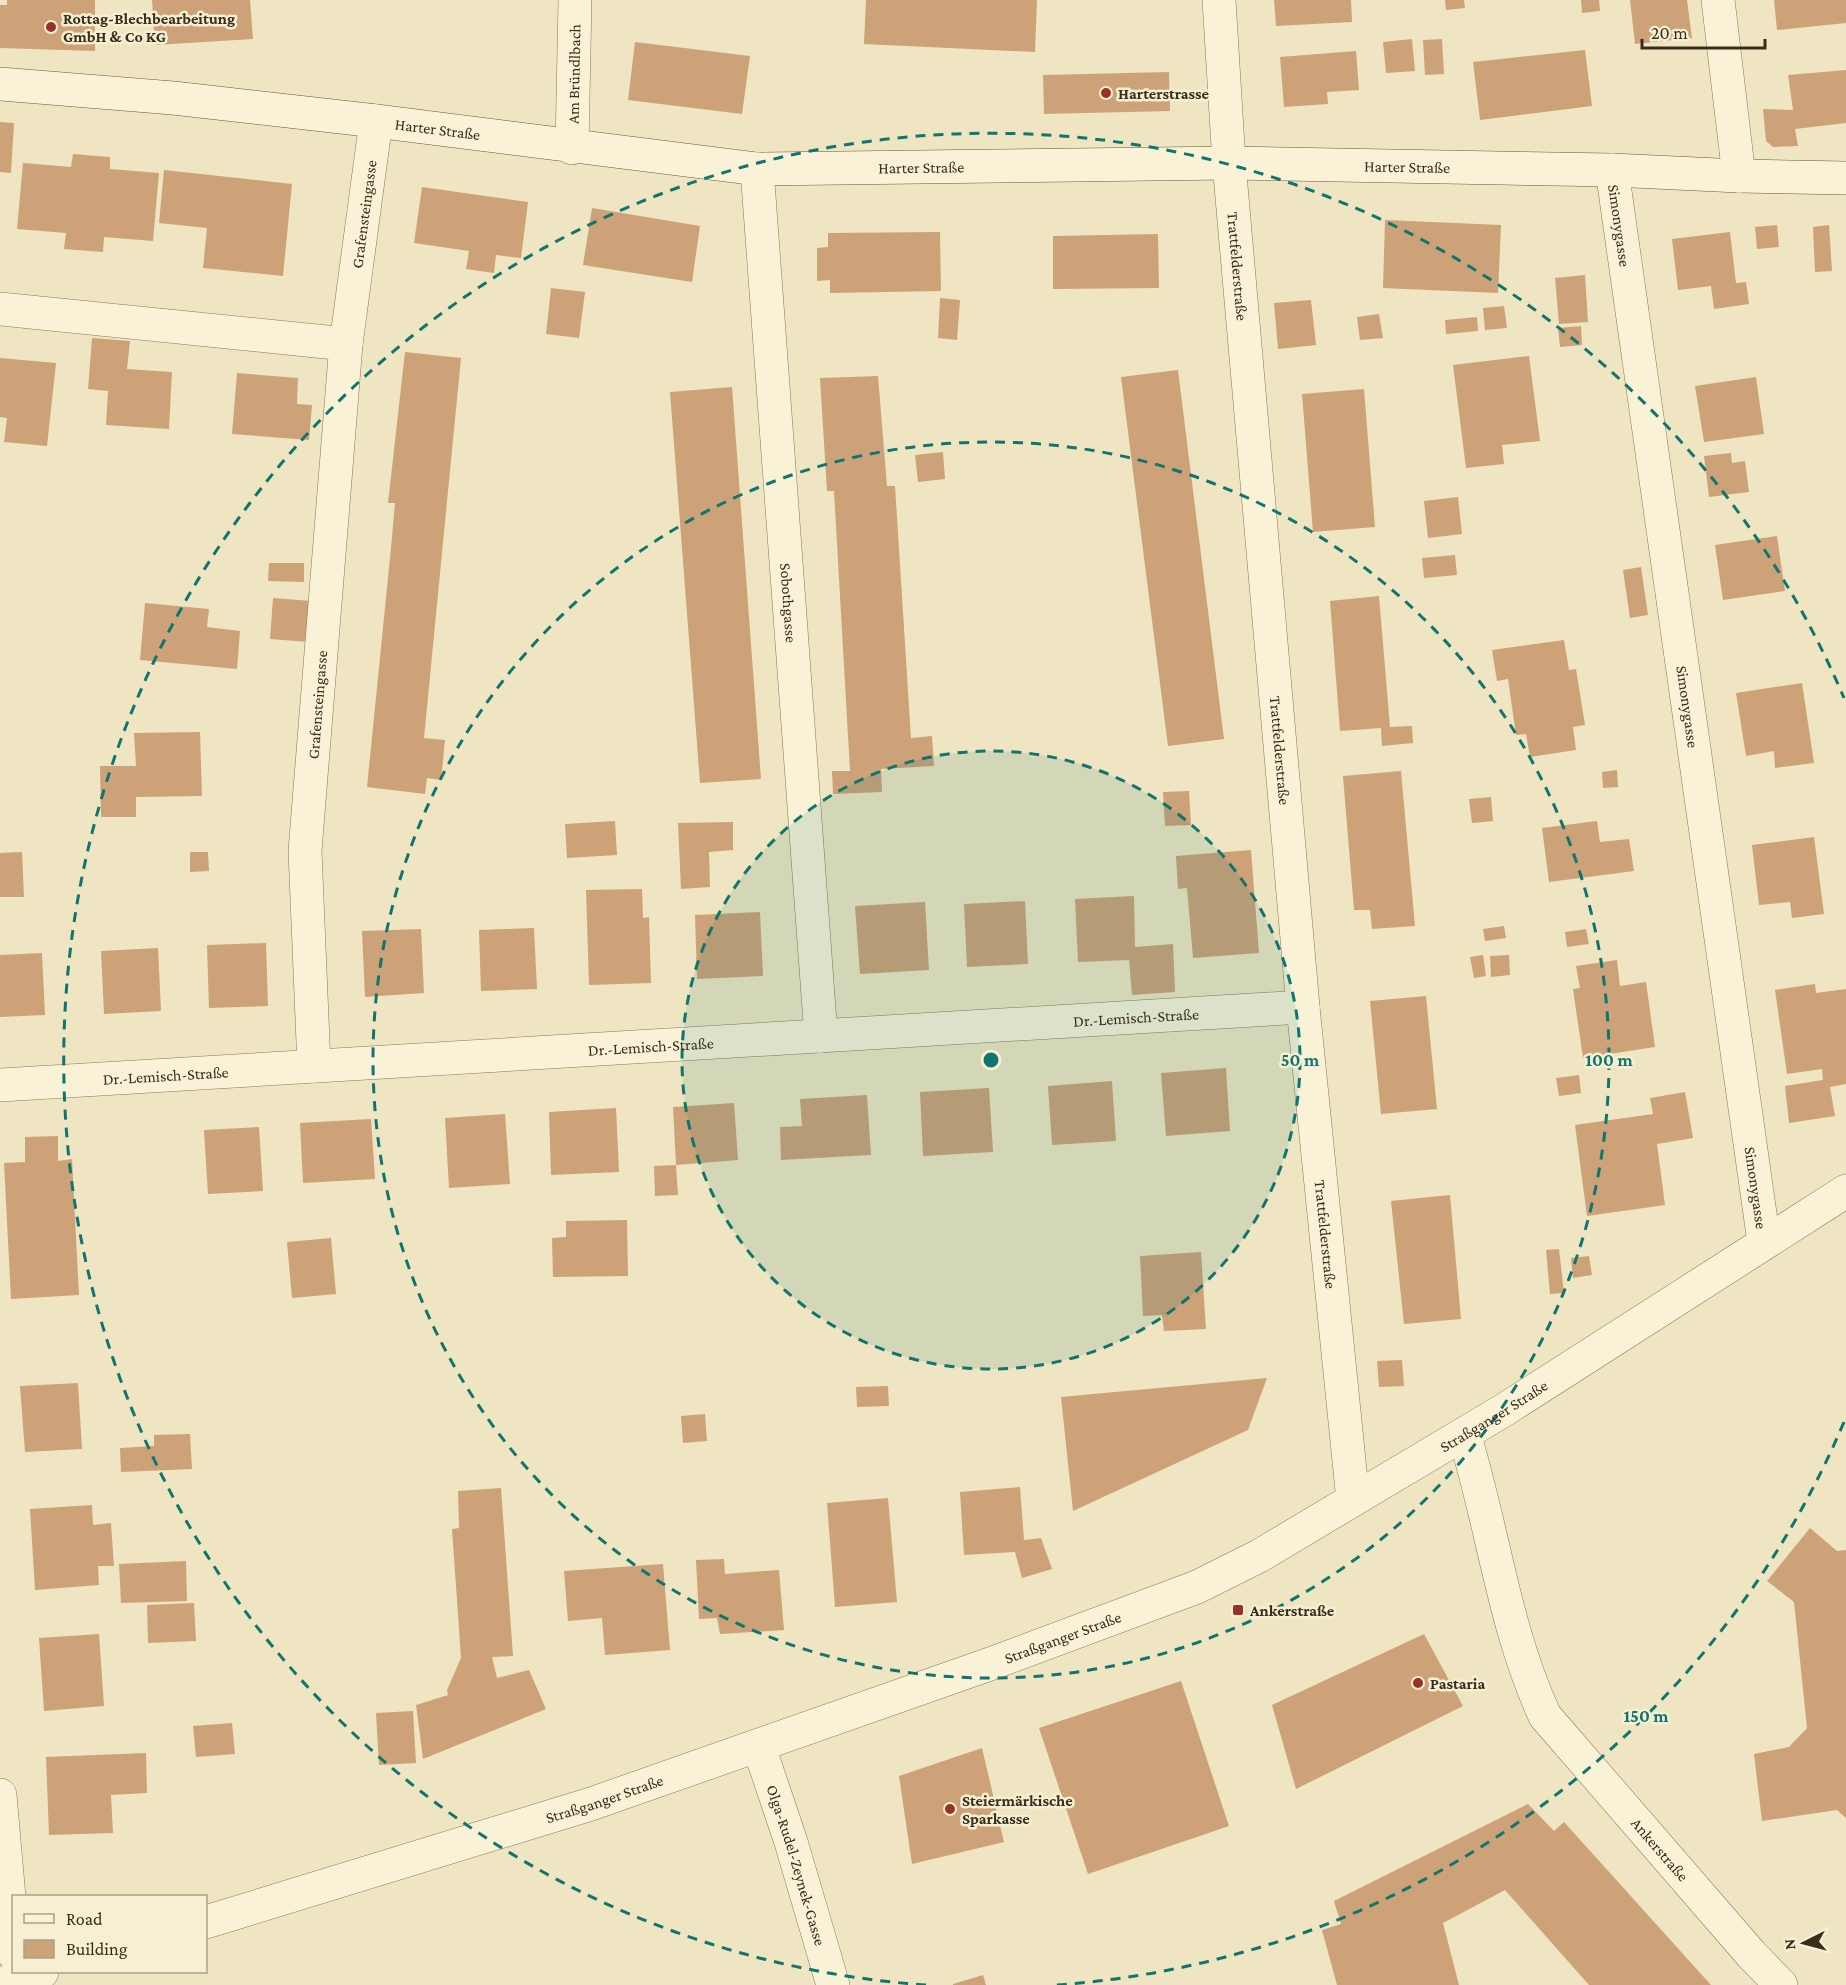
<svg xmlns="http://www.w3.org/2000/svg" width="1846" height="1985" font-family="'Crimson Pro',serif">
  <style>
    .building { fill: #cda278 }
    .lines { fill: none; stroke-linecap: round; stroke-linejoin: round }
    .minor-casing { stroke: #897759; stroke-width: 34 }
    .tertiary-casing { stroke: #897759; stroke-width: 34 }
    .secondary-casing { stroke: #6b573c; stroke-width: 34 }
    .minor { stroke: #f9f2d6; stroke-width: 33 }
    .tertiary { stroke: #f9f2d6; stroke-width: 33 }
    .secondary { stroke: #f9f2d6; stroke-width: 33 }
    .ring { fill: none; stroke: #0f766e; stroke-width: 3; stroke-dasharray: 10 8 }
    .poi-dot { fill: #993128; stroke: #f6efd2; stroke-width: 2 }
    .labels { text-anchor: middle; stroke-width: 5; stroke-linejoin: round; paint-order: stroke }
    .poi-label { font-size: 16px; font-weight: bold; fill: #392d1d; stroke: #f6efd2; text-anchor: start }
    .street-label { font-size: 16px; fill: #392d1d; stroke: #f6efd2 }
    .centre { fill: #0f766e; stroke: #f6efd2; stroke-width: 3 }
    .ring-label { font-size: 18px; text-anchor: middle; font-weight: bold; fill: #0f766e; stroke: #f6efd2; stroke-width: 5; stroke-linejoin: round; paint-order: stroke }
  </style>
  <rect width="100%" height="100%" fill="#efe5c2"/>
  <path class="building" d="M 7,0 L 95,0 L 95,51 L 0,48 L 0,5 L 7,5 Z
    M 152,0 L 250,0 L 253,39 L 155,45 Z
    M 866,0 L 1037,0 L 1035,52 L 864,44 Z
    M 1274,0 L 1351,0 L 1352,22 L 1276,26 Z
    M 1445,0 L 1464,0 L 1465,8 L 1446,10 Z
    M 1581,0 L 1599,0 L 1600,11 L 1582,13 Z
    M 1630,0 L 1687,0 L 1692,38 L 1635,44 Z
    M 1774,0 L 1846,0 L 1846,23 L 1777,30 Z
    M 1412,39 L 1415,71 L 1386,73 L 1383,42 Z
    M 1442,39 L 1444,74 L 1425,75 L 1423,40 Z
    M 635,42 L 750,56 L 742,114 L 628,100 Z
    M 1585,50 L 1592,106 L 1480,120 L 1473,62 Z
    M 1356,51 L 1359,90 L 1327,92 L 1328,104 L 1284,107 L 1280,57 Z
    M 1846,70 L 1846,123 L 1795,129 L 1798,146 L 1773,147 L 1766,141 L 1763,109 L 1793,110 L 1788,75 Z
    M 1169,72 L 1170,111 L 1044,114 L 1043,75 Z
    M 0,122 L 14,123 L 11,173 L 0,172 Z
    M 73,154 L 110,157 L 110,169 L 159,173 L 153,241 L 104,237 L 103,252 L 64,249 L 66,233 L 17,229 L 23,163 L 71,167 Z
    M 164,170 L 292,184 L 283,276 L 203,268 L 207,228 L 159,223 Z
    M 422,187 L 528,202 L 521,258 L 496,255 L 494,273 L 466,269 L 469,251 L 414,243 Z
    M 592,208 L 700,226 L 692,282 L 583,265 Z
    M 1385,220 L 1501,225 L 1498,293 L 1383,288 Z
    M 1777,225 L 1779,247 L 1757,249 L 1755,227 Z
    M 1829,225 L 1832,271 L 1815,272 L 1813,227 Z
    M 940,232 L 941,291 L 830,293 L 830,280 L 817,281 L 817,248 L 828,247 L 828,233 Z
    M 1730,232 L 1736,283 L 1746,282 L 1749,304 L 1714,309 L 1711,286 L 1678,290 L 1672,239 Z
    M 1158,234 L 1159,288 L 1053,289 L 1053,236 Z
    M 1585,275 L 1588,322 L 1559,324 L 1555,278 Z
    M 551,288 L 585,292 L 579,338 L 546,334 Z
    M 940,298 L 960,300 L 957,340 L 938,338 Z
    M 1311,300 L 1316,345 L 1278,349 L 1274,303 Z
    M 1504,306 L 1507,328 L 1485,330 L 1483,308 Z
    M 1379,314 L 1383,338 L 1360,340 L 1357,317 Z
    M 1477,317 L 1478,331 L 1446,334 L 1445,320 Z
    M 1581,326 L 1582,345 L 1560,347 L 1558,328 Z
    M 92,338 L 130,341 L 127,369 L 172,372 L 169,429 L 106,425 L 108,391 L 88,389 Z
    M 405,352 L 461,358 L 424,738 L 445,740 L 441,780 L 427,778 L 425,794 L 367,787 L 391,548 L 395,503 L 388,503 Z
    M 1529,356 L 1540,441 L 1502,445 L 1504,464 L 1466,468 L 1453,365 Z
    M 0,358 L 56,363 L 47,446 L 4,442 L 7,418 L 0,417 Z
    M 1178,370 L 1224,739 L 1168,746 L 1121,377 Z
    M 237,373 L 298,378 L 297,404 L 312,405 L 309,440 L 232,434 Z
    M 878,376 L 887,486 L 895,486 L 911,738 L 932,736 L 934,766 L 881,769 L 882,792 L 833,794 L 832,771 L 850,771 L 834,491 L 827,491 L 820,378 Z
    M 1756,377 L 1764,434 L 1704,442 L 1695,386 Z
    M 732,387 L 761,779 L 700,783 L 670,392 Z
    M 1364,389 L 1375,527 L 1313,532 L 1302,394 Z
    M 943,452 L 945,479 L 918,482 L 915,455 Z
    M 1731,453 L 1732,463 L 1745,461 L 1749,492 L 1709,497 L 1704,456 Z
    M 1458,497 L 1462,534 L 1428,538 L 1424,501 Z
    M 1777,536 L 1785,591 L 1723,600 L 1715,545 Z
    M 1455,555 L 1457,575 L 1424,578 L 1422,558 Z
    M 269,563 L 304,563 L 304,582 L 268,581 Z
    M 1641,567 L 1648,615 L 1630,618 L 1623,570 Z
    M 1379,596 L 1390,727 L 1412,726 L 1413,743 L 1382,746 L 1381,728 L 1340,731 L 1330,601 Z
    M 273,598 L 312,601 L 309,642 L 270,639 Z
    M 145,603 L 209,609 L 207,627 L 240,631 L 237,669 L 140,660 Z
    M 1564,640 L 1569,670 L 1576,669 L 1585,725 L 1573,727 L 1576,750 L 1530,757 L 1526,734 L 1516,735 L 1508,679 L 1497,681 L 1492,650 Z
    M 1802,683 L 1814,763 L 1775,768 L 1774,751 L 1746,756 L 1736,693 Z
    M 200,732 L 202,796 L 136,797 L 136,817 L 101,817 L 100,766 L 136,766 L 134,733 Z
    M 1617,770 L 1618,787 L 1603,788 L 1602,772 Z
    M 1401,771 L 1415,926 L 1372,929 L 1370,910 L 1354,910 L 1343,776 Z
    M 1189,791 L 1191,825 L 1165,826 L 1163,792 Z
    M 1491,797 L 1493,821 L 1472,823 L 1469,799 Z
    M 615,821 L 617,855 L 567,858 L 565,824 Z
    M 1597,821 L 1600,842 L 1629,839 L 1634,871 L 1549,882 L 1542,828 Z
    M 733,822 L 733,850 L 709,852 L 710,887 L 681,889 L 678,823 Z
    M 1814,837 L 1824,914 L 1792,918 L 1790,902 L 1759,905 L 1752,845 Z
    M 1251,850 L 1259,953 L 1193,958 L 1187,888 L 1178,889 L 1176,856 Z
    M 22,852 L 24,897 L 0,897 L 0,853 Z
    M 190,852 L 208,852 L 209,871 L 190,872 Z
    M 642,889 L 643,918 L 649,917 L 651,983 L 589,985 L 586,890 Z
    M 1134,896 L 1135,947 L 1173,944 L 1175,992 L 1132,995 L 1129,960 L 1078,962 L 1075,899 Z
    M 1025,901 L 1028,964 L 967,967 L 964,904 Z
    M 925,902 L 929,970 L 860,974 L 855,906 Z
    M 760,912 L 763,976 L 697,979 L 695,915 Z
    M 1504,926 L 1506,938 L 1485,941 L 1483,929 Z
    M 534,928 L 537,989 L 481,991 L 479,930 Z
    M 421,929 L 424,993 L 365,997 L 362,931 Z
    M 1586,929 L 1589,944 L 1567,947 L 1565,932 Z
    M 266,943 L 268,1006 L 209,1008 L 207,945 Z
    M 158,948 L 161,1011 L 104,1014 L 101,951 Z
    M 42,953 L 45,1015 L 0,1017 L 0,955 Z
    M 1483,955 L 1486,976 L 1474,978 L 1470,957 Z
    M 1509,955 L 1510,975 L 1491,977 L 1490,956 Z
    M 1617,960 L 1620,986 L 1646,982 L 1655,1047 L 1583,1058 L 1573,989 L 1580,988 L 1576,966 Z
    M 1815,984 L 1816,993 L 1846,989 L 1846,1084 L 1830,1087 L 1835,1116 L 1789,1123 L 1785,1086 L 1823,1080 L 1822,1069 L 1787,1074 L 1775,990 Z
    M 1426,996 L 1437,1109 L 1381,1114 L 1370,1001 Z
    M 1226,1068 L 1230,1131 L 1166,1136 L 1161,1073 Z
    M 1579,1075 L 1581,1093 L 1559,1096 L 1556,1078 Z
    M 1112,1081 L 1116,1141 L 1052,1145 L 1048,1086 Z
    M 989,1088 L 993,1152 L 923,1156 L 920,1092 Z
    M 1685,1092 L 1693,1138 L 1657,1144 L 1665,1205 L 1587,1216 L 1575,1125 L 1653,1114 L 1650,1098 Z
    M 867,1095 L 871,1155 L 781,1160 L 780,1127 L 802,1126 L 800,1099 Z
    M 734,1103 L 738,1160 L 676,1165 L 673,1107 Z
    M 616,1108 L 619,1172 L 551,1175 L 549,1112 Z
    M 505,1114 L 510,1184 L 449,1188 L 445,1118 Z
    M 371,1119 L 375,1179 L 303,1183 L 300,1123 Z
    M 259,1127 L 263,1191 L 208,1194 L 204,1130 Z
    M 58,1136 L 58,1161 L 72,1159 L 79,1295 L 11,1299 L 4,1163 L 25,1162 L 25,1137 Z
    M 676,1165 L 678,1195 L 655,1196 L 654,1166 Z
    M 1450,1195 L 1461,1319 L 1404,1324 L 1391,1201 Z
    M 627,1220 L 628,1276 L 553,1277 L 552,1238 L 566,1237 L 566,1221 Z
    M 331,1238 L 336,1294 L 292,1298 L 287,1242 Z
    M 1559,1249 L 1564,1293 L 1550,1294 L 1546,1250 Z
    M 1201,1252 L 1206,1329 L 1164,1331 L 1162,1315 L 1143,1316 L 1140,1256 Z
    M 1589,1256 L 1592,1275 L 1573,1278 L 1571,1258 Z
    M 1402,1360 L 1404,1386 L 1379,1387 L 1377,1361 Z
    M 1267,1378 L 1248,1430 L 1073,1511 L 1061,1397 Z
    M 78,1383 L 82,1449 L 25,1452 L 20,1386 Z
    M 888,1386 L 889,1406 L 857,1407 L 856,1387 Z
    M 705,1414 L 707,1441 L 683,1443 L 681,1416 Z
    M 190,1434 L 192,1469 L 121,1472 L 120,1448 L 154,1446 L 154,1435 Z
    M 1020,1487 L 1024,1540 L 1041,1538 L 1052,1569 L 1022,1578 L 1015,1552 L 964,1555 L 960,1492 Z
    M 501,1488 L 513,1656 L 492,1657 L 497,1678 L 529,1670 L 546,1709 L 423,1759 L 416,1705 L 448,1695 L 447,1690 L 461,1658 L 452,1529 L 459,1528 L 458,1491 Z
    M 888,1498 L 897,1602 L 835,1607 L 827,1503 Z
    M 92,1505 L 93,1525 L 111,1523 L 114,1566 L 98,1566 L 99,1585 L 35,1590 L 30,1509 Z
    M 1810,1528 L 1837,1551 L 1846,1550 L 1846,1818 L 1837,1810 L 1762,1821 L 1754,1754 L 1789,1747 L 1807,1728 L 1794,1602 L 1767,1581 Z
    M 724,1559 L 725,1574 L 779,1570 L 784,1630 L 720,1634 L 717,1618 L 699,1619 L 696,1560 Z
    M 186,1561 L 187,1601 L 121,1603 L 119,1564 Z
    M 663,1564 L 670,1650 L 605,1655 L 602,1618 L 568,1621 L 564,1571 Z
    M 194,1603 L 196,1641 L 148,1643 L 147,1605 Z
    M 99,1634 L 104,1706 L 44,1711 L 39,1638 Z
    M 1424,1634 L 1463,1706 L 1296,1789 L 1272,1705 Z
    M 1181,1681 L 1229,1826 L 1088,1874 L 1039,1728 Z
    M 413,1711 L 416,1763 L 379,1765 L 376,1713 Z
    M 232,1723 L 235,1754 L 196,1757 L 193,1726 Z
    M 982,1748 L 1004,1842 L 912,1864 L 899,1776 Z
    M 146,1753 L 147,1793 L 111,1795 L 113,1833 L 49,1835 L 46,1757 Z
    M 1528,1804 L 1554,1831 L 1564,1822 L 1711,1985 L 1589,1985 L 1505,1890 L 1443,1923 L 1459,1985 L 1337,1985 L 1322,1930 L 1341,1924 L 1334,1901 Z
    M 983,1975 L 986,1985 L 953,1985 L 953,1984 Z"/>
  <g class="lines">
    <g class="minor-casing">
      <g id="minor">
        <path id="s1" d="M 1219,0 L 1229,163 L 1303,1007 L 1353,1500"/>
        <path d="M 1718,0 L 1739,176"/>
        <path id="s2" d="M 572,148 L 575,0"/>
        <path id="s3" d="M 757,169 L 821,1036"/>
        <path id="s4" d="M 1612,170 L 1764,1242"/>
        <path d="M 0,309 L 346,344"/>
        <path id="s5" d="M 314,1066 L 305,851 L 346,344 L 376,121"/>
        <path id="s6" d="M 0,1085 L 1303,1007"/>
        <path id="s7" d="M 1464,1434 C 1493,1527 1504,1628 1545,1716 L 1751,1954 L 1781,1985"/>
        <path id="s8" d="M 759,1747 L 791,1842 L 833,1985"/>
        <path d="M 0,1795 L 14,1954"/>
      </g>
    </g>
    <g class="tertiary-casing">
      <g id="tertiary">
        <path id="s9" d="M 206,1922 L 591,1804 L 990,1664 L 1197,1587 L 1259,1556 L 1504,1410 L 1846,1191"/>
        <path d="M 0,1984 L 42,1972"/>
      </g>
    </g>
    <g class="secondary-casing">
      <g id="secondary">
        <path id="s10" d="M 0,84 L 173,98 L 376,121 L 757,169 L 1229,163 L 1612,170 L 1739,176 L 1846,178"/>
      </g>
    </g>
    <use href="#minor" class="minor"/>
    <use href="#tertiary" class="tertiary"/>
    <use href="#secondary" class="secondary"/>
  </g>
  <circle cx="991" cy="1060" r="309" fill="#0f766e" fill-opacity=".12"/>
  <g class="ring">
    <circle cx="991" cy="1060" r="309"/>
    <circle cx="991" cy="1060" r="618"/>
    <path d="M1844 1422A927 927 0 0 1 1056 1985M926 1985A927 927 0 1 1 1844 698"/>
  </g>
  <g class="poi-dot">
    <circle cx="51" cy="27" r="6"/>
    <circle cx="1106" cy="93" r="6"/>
    <rect x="1232" y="1604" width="12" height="12" rx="3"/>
    <circle cx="1418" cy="1683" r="6"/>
    <circle cx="950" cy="1809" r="6"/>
  </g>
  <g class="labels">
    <g class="poi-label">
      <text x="63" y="24">Rottag-Blechbearbeitung<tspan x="63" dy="18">GmbH &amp; Co KG</tspan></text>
      <text x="1118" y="99">Harterstrasse</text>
      <text x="1250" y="1616">Ankerstraße</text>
      <text x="1430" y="1689">Pastaria</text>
      <text x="962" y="1806">Steiermärkische<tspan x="962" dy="18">Sparkasse</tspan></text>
    </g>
    <g class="street-label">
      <text dy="6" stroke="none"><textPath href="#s2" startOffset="74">Am Bründlbach</textPath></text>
      <text dy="6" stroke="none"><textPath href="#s10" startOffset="440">Harter Straße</textPath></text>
      <text dy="6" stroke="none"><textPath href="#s10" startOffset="926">Harter Straße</textPath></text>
      <text dy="6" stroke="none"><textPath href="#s10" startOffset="1412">Harter Straße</textPath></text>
      <text dy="6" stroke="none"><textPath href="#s5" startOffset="855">Grafensteingasse</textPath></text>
      <text dy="6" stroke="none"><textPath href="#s4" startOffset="56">Simonygasse</textPath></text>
      <text dy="6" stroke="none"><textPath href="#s1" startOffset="267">Trattfelderstraße</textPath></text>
      <text dy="6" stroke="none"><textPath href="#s3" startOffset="435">Sobothgasse</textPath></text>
      <text dy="6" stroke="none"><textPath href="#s5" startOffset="362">Grafensteingasse</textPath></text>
      <text dy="6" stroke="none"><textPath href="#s4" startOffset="542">Simonygasse</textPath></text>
      <text dy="6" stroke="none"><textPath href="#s1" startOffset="753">Trattfelderstraße</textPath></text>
      <text dy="6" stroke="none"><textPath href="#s6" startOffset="1138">Dr.-Lemisch-Straße</textPath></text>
      <text dy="6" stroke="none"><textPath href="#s6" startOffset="652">Dr.-Lemisch-Straße</textPath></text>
      <text dy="6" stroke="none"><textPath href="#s6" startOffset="166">Dr.-Lemisch-Straße</textPath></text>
      <text dy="6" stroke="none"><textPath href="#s4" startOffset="1028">Simonygasse</textPath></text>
      <text dy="6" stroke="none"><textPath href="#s1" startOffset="1239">Trattfelderstraße</textPath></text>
      <text dy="6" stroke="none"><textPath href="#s9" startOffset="1389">Straßganger Straße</textPath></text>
      <text dy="6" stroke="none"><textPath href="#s9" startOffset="903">Straßganger Straße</textPath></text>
      <text dy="6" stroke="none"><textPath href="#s9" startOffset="417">Straßganger Straße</textPath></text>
      <text dy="6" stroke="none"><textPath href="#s7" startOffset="470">Ankerstraße</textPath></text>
      <text dy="6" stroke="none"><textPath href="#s8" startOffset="124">Olga-Rudel-Zeynek-Gasse</textPath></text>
    </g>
  </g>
  <circle cx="991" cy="1060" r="9" class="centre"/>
  <g class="ring-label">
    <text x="1300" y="1066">50 m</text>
    <text x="1609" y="1066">100 m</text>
    <text x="1646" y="1722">150 m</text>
  </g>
  <rect x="12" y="1895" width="195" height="78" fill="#f6efd2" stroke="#aaa18a" stroke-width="1.5"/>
  <rect x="24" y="1914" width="30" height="9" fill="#f9f2d6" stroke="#aaa18a" stroke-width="1.5"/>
  <text x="66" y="1925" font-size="18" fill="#392d1d">Road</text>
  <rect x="24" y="1940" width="30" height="18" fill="#cda278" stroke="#aaa18a" stroke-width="1.5"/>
  <text x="66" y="1955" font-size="18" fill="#392d1d">Building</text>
  <g transform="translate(1804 1943) rotate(264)" stroke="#f6efd2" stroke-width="4.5" paint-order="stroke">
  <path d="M0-4.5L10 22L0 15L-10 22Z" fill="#392d1d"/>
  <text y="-9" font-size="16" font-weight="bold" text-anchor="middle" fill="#392d1d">N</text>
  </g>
  <path d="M1642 39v9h123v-9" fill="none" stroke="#392d1d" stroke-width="3"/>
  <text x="1651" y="39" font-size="18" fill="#392d1d" stroke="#f6efd2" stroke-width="4.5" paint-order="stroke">20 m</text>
</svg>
